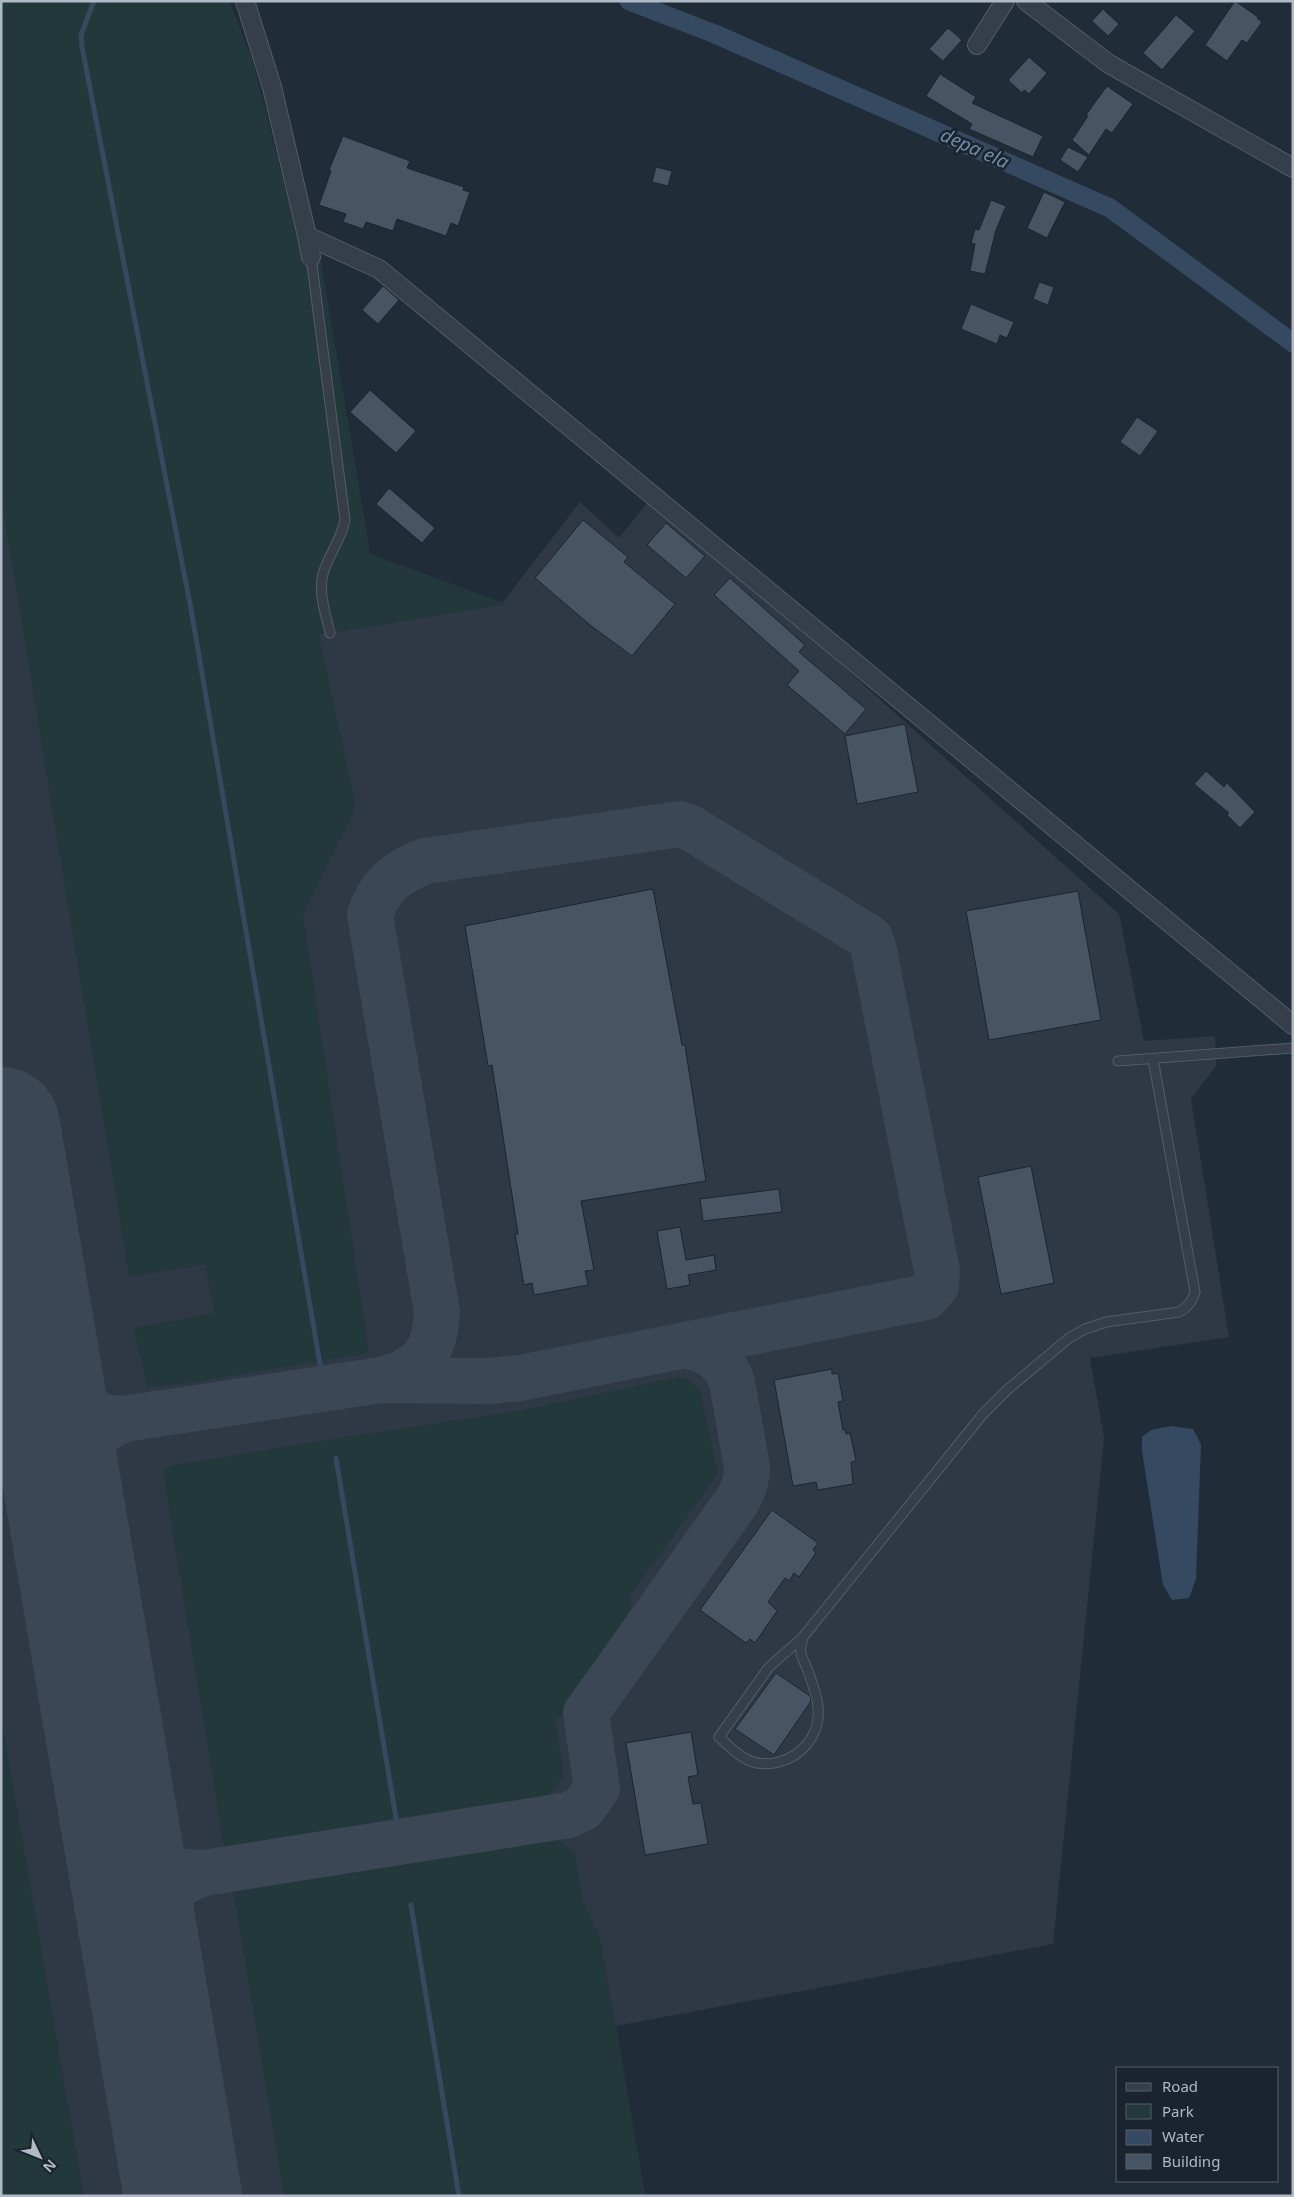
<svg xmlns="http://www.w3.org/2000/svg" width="1294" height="2197" font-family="'Noto Sans',sans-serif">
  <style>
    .airport { fill: #2f3946 }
    .green { fill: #23383a }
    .water { fill: #354960 }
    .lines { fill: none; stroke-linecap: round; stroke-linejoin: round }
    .stream { stroke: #354960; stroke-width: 5 }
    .canal { stroke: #354960; stroke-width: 19 }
    .taxiway { stroke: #3c4755; stroke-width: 46 }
    .runway { stroke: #3c4755; stroke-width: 118 }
    .building { fill: #475463; stroke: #1c2530 }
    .service-casing { stroke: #535c67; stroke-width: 11 }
    .minor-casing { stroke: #535c67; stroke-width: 20 }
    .service { stroke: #353e49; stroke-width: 9 }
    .minor { stroke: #353e49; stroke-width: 18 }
    .labels { text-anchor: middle; stroke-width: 5; stroke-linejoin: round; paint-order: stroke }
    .water-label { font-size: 19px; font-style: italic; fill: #708baa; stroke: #1a232e }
  </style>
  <rect width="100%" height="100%" fill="#212c39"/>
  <path class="airport" d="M 1,1 L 229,1 L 253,62 L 301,252 L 321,262 L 370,554 L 502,603 L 580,502 L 619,538 L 653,496 L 1119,914 L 1144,1041 L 1215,1036 L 1216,1066 L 1191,1099 L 1229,1337 L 1090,1358 L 1104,1438 L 1053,1944 L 616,2026 L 645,2196 L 1,2196 Z"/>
  <path class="green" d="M 1,1 L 229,1 L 253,62 L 301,252 L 321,262 L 370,554 L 507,604 L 319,635 L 356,807 L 303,914 L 369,1353 L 188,1383 L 147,1387 L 134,1328 L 214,1313 L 205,1264 L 129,1277 L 1,497 Z
    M 679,1377 C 690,1380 695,1384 701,1394 L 718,1474 L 629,1597 L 633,1620 L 569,1709 L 555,1720 L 564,1776 L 547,1797 L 224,1848 L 164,1478 L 164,1467 L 327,1440 L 523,1410 Z
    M 1,1716 L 84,2196 L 1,2196 Z
    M 555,1838 L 575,1853 L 583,1902 L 600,1937 L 645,2196 L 284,2196 L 233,1890 Z"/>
  <path class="water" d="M 1171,1426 L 1193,1429 L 1201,1444 L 1196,1579 L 1189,1598 L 1172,1600 L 1163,1585 L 1142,1451 L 1142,1437 L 1151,1430 Z"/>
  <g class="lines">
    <path class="stream" d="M 94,1 L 81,35 L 82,47 L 191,609 L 321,1370
      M 336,1458 L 398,1830
      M 411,1905 L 459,2196"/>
    <path class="canal" d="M 629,1 L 715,34 L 1110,208 L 1293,343"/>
    <path class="taxiway" d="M 40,1357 C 58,1394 80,1418 124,1419 L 381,1380 L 489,1381 L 520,1378 L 926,1297 L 936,1286 L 937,1271 L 873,946 L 870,938 L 689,827 L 680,824 L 425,861 C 397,872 379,886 370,915 L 437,1312 C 435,1353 421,1370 381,1380
      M 67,1509 C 67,1465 82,1437 124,1419
      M 118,1812 C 136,1856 155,1873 204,1873 L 569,1815 L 583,1808 L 597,1788 L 586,1713 L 737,1501 C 744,1489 747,1480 747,1467 L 732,1382 C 723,1358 708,1349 684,1346
      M 143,1959 C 144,1914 161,1888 204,1873"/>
    <path class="runway" d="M 1,1126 L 183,2196"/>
  </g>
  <path class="building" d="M 1235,1 L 1258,17 L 1257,18 L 1262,22 L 1247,43 L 1242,40 L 1227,61 L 1205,45 Z
    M 1103,9 L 1119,24 L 1108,36 L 1092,21 Z
    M 1176,15 L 1195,31 L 1162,70 L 1143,53 Z
    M 948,28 L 962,40 L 943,61 L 929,49 Z
    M 1029,57 L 1047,73 L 1029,94 L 1024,90 L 1022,93 L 1008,80 Z
    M 940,74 L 976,97 L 972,103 L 1043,136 L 1033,157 L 969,129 L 972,124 L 926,96 Z
    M 1107,86 L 1133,104 L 1112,133 L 1106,129 L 1089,155 L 1072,140 L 1088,116 L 1086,115 Z
    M 343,136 L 410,161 L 407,168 L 464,187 L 463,190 L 470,192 L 458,226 L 451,223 L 446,236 L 397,219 L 393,231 L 366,222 L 363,229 L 343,222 L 346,214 L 319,205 L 331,171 L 329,170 Z
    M 1068,147 L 1088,157 L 1078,172 L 1060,160 Z
    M 656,167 L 672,171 L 668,186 L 652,182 Z
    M 1044,192 L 1065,202 L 1047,238 L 1027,228 Z
    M 991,200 L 1006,206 L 996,230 L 985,274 L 970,271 L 975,244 L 971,243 L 975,229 L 979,230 Z
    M 1039,282 L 1054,287 L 1048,305 L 1033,299 Z
    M 383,286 L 399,300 L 378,324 L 362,310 Z
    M 971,304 L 1014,322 L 1007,338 L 1000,335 L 997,344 L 961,329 Z
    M 370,390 L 416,431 L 396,453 L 350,412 Z
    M 1137,417 L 1158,431 L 1140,456 L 1120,442 Z
    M 389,488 L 435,528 L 422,543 L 376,504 Z
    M 583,520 L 628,557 L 624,562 L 675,604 L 632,656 L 590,625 L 535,578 Z
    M 666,523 L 705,556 L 686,578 L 647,545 Z
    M 730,578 L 805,645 L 799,652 L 866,709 L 845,734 L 787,685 L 799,671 L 714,595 Z
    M 905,724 L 918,792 L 857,804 L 845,736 Z
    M 1206,771 L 1224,787 L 1227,783 L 1255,812 L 1240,828 L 1227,815 L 1229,813 L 1194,784 Z
    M 653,889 L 682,1045 L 685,1045 L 706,1181 L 581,1201 L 594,1270 L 585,1271 L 588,1285 L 534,1295 L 532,1283 L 524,1285 L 515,1234 L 518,1234 L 492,1065 L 488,1066 L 465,926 Z
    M 1078,891 L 1101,1020 L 989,1040 L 966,911 Z
    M 1031,1166 L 1054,1283 L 1001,1294 L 978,1177 Z
    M 779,1189 L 782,1212 L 703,1221 L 700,1199 Z
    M 680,1227 L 686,1260 L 714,1255 L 716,1270 L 688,1275 L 690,1285 L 667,1289 L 657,1231 Z
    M 832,1369 L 832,1374 L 838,1373 L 843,1401 L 838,1402 L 843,1430 L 845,1430 L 846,1434 L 850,1433 L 856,1461 L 851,1462 L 853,1484 L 818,1490 L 816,1482 L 793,1486 L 774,1380 Z
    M 772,1510 L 818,1543 L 813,1550 L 816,1553 L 799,1577 L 794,1573 L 789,1581 L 785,1578 L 768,1602 L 777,1611 L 755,1643 L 750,1639 L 746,1643 L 700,1610 Z
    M 776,1673 L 810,1696 L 811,1701 L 774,1755 L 735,1729 Z
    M 691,1732 L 698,1775 L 688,1777 L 693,1804 L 701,1803 L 708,1844 L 645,1855 L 626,1743 Z"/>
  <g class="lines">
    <g class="service-casing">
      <path id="service" d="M 311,257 L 345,520 C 341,541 328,555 323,574 C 318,593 326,615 330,633
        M 1118,1061 L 1293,1048
        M 803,1637 C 802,1642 800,1648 801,1653 C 802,1659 806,1665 808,1671 C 817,1696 826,1719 808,1743 C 800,1753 791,1759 779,1762 C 751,1769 738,1755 719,1737 L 769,1667 L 803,1637 L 983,1414 L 1007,1390 L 1069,1338 L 1085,1329 L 1106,1322 L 1179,1312 C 1188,1307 1192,1302 1195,1292 L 1153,1059"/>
    </g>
    <g class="minor-casing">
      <path id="minor" d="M 245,1 L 272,87 L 307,236 L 379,269 L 1293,1025
        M 1026,1 L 1109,64 L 1293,168
        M 977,45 L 1005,1
        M 307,236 L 311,257"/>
    </g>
    <use href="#service" class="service"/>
    <use href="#minor" class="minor"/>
  </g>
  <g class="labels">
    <g class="water-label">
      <text transform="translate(975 148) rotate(24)" y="7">depa ela</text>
    </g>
  </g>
  <rect width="1294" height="2197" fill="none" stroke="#b0b9c6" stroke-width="5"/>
  <rect x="1116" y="2067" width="162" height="115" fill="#1a232e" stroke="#565f6b"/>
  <rect x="1126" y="2083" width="25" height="8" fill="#353e49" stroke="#565f6b"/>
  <text x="1162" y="2092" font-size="15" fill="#b0b9c6">Road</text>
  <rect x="1126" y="2104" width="25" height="15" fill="#23383a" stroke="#565f6b"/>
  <text x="1162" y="2117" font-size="15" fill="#b0b9c6">Park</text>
  <rect x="1126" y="2130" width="25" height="15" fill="#354960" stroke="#565f6b"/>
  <text x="1162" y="2142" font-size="15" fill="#b0b9c6">Water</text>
  <rect x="1126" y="2154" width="25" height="15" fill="#475463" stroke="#565f6b"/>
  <text x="1162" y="2167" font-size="15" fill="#b0b9c6">Building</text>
  <g transform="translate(40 2157) rotate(133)" stroke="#1a232e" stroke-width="4" paint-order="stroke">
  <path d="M0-4L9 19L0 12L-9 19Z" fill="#b0b9c6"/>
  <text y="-8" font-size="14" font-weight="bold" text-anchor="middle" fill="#b0b9c6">N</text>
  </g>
</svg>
